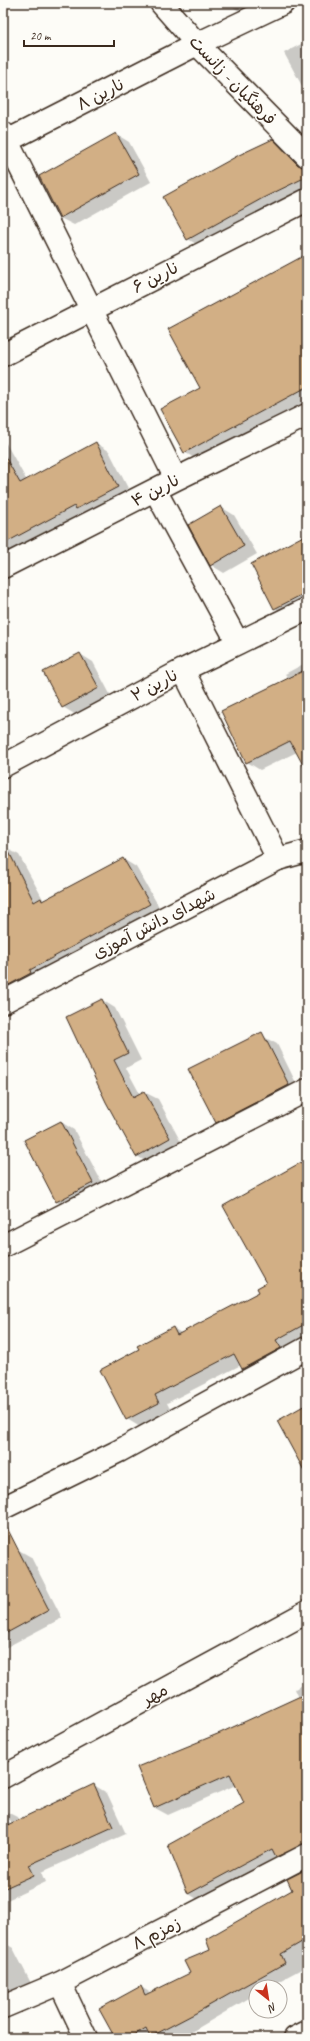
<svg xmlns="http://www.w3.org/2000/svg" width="310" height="2041" font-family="Caveat,'Playpen Sans Arabic',sans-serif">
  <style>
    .shadow { fill: #0003; fill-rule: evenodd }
    .building { fill: #d2af85; stroke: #3b2a1e }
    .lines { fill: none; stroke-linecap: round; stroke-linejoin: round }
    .street-casing { stroke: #3b2a1e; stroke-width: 25 }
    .secondary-casing { stroke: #3b2a1e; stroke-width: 25 }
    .street { stroke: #fdfcf7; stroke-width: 22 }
    .secondary { stroke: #fdfcf7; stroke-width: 22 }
    .labels { text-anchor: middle; stroke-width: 3; stroke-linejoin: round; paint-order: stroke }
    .street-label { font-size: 17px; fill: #3b2a1e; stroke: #fdfcf7 }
  </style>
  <rect width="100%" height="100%" fill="#fdfcf7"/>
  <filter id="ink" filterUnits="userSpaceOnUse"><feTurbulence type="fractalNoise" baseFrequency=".025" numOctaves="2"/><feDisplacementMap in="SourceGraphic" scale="8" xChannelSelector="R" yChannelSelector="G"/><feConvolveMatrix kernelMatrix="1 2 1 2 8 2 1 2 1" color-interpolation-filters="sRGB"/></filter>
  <g filter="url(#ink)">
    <path class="shadow" d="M 227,3 L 260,3 L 242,13 Z
      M 307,41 L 307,95 L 284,53 Z
      M 116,134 L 129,142 L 151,182 L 74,225 L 60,218 Z
      M 272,140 L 286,148 L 307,169 L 307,190 L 201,247 L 188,239 Z
      M 307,255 L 307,401 L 198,460 L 184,452 L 202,388 Z
      M 3,438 L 27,481 L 96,443 L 109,451 L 131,494 L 13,553 L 3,547 Z
      M 221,507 L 234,515 L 257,554 L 224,573 L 211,565 Z
      M 307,536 L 307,606 L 288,616 L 275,608 Z
      M 80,654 L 93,662 L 111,696 L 76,715 L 63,707 Z
      M 307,662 L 307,770 L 297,752 L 260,770 L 247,762 L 289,679 L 285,674 Z
      M 6,848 L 19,855 L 44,901 L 123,859 L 136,867 L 162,912 L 3,1001 L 3,849 Z
      M 307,997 L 307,1018 L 302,1008 L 302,1000 Z
      M 102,1000 L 115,1008 L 141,1060 L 126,1068 L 140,1094 L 144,1092 L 158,1099 L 183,1146 L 150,1164 L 137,1156 L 107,1102 Z
      M 264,1037 L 277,1044 L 301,1093 L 230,1129 L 217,1122 Z
      M 61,1122 L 74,1130 L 106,1190 L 70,1209 L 57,1202 L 25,1140 Z
      M 307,1166 L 307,1338 L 256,1376 L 243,1369 L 241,1365 L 167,1403 L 171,1411 L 140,1427 L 127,1419 L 140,1350 L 173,1328 L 183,1334 L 260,1292 L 267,1284 Z
      M 17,1549 L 31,1557 L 62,1618 L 3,1649 L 3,1556 Z
      M 307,1682 L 307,1848 L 202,1902 L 189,1894 L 170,1845 L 246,1804 L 236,1785 L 168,1815 L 155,1808 L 220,1734 L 299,1698 L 295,1689 Z
      M 94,1785 L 107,1793 L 126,1834 L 42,1872 L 46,1882 L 3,1902 L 3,1810 L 17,1817 L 19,1821 ZM 8,1820 L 10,1820 L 14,1827 L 12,1828 Z
      M 307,1895 L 307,1966 L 268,1987 L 256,1987 L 256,1994 L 181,2038 L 116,2038 L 141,1987 L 151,1993 L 191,1973 L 211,1950 Z
      M 3,1942 L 13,1948 L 35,1991 L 3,2007 Z"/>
    <path class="building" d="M 116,133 L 139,174 L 60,218 L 39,176 Z
      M 273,139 L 298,165 L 307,168 L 306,177 L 263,198 L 187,240 L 163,197 L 239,155 Z
      M 307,254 L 307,387 L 184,453 L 160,409 L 200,388 L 168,329 Z
      M 96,442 L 118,487 L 76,509 L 74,506 L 3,544 L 3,453 L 20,483 Z
      M 221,506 L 244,546 L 210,566 L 188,525 Z
      M 307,534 L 307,592 L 274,609 L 251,564 Z
      M 80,653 L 99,688 L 62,708 L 43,672 Z
      M 307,669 L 307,772 L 290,741 L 246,763 L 221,711 Z
      M 3,840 L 34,902 L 41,898 L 42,901 L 123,858 L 150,904 L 30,970 L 31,973 L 3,988 Z
      M 102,999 L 128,1053 L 114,1060 L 133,1097 L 144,1091 L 170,1138 L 136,1157 L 106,1102 L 66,1017 Z
      M 262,1032 L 289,1085 L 216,1123 L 188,1069 Z
      M 61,1121 L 93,1183 L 56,1202 L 24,1140 Z
      M 307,1159 L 307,1323 L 276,1340 L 281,1348 L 242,1369 L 234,1354 L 155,1395 L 159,1403 L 126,1420 L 100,1370 L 139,1349 L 137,1346 L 173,1327 L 177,1335 L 259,1292 L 257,1288 L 266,1283 L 223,1206 Z
      M 307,1404 L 307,1476 L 277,1421 Z
      M 3,1520 L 49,1610 L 3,1635 Z
      M 307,1693 L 307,1843 L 276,1857 L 272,1849 L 188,1894 L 168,1845 L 244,1803 L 230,1774 L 154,1808 L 137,1767 L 220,1733 Z
      M 94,1784 L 113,1827 L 29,1865 L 34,1875 L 3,1889 L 3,1827 Z
      M 307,1869 L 307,1939 L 281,1954 L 285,1963 L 196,2013 L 150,2037 L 146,2028 L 129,2038 L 115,2038 L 99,2009 L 141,1986 L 145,1995 L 190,1973 L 184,1961 L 210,1950 L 206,1939 L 292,1890 L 287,1879 Z"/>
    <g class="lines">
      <g class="street-casing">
        <path id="street" d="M 3,133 L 176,479
          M 3,143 L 197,44 L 283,3
          M 3,355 L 307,200
          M 155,490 L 238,643
          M 3,567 L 176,479 L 307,415
          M 183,670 L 278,859
          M 3,766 L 183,670 L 307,609
          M 3,1246 L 307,1090
          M 3,1508 L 119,1451 L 307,1348
          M 60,1983 L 86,2038
          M 3,2007 L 60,1983 L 307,1855
          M 295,2038 L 307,2032"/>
      </g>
      <g class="secondary-casing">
        <path id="secondary" d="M 161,3 L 197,44 L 307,156
          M 3,1002 L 278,859 L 307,851
          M 3,1777 L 307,1612"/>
      </g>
      <use href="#street" class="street"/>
      <use href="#secondary" class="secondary"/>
    </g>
  </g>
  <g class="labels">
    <g class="street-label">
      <text transform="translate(233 80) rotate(46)" y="6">فرهنگیان - زانست</text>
      <text transform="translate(100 94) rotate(-27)" y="6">نارین ۸</text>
      <text transform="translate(155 277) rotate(-27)" y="6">نارین ۶</text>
      <text transform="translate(155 490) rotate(-27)" y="6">نارین ۴</text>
      <text transform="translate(154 685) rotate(-28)" y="6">نارین ۲</text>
      <text transform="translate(154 923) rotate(-27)" y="6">شهدای دانش آموزی</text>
      <text transform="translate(155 1694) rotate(-29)" y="6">مهر</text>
      <text transform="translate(156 1933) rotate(-27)" y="6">زمزم ۸</text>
    </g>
  </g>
  <rect width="310" height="2041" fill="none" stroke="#fdfcf7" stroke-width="16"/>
  <rect x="8" y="8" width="294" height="2025" fill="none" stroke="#3b2a1e" stroke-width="1.5" filter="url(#ink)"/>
  <g transform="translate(268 1999) rotate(150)"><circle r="19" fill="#fdfcf7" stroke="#afa8a0"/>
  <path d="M0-3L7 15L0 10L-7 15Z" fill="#c8321e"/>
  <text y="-6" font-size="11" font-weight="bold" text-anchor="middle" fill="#3b2a1e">N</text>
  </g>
  <path d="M24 40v6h90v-6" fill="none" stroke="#3b2a1e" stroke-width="2"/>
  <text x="30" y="40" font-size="12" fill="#3b2a1e" stroke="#fdfcf7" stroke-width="3" paint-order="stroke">20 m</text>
</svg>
